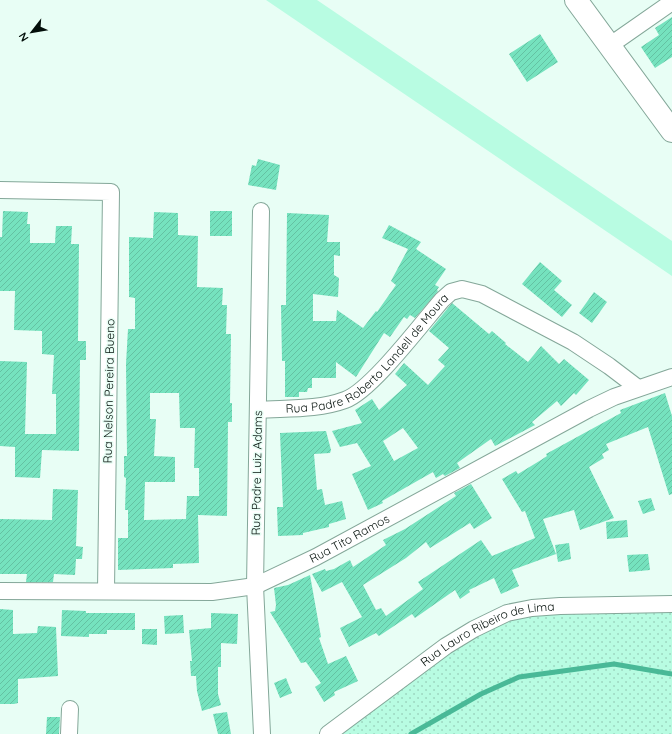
<svg xmlns="http://www.w3.org/2000/svg" width="672" height="734" font-family="Quicksand,sans-serif">
  <style>
    .grass { fill: url(#grass-dots) }
    .garden { fill: #b8fce2 }
    .lines { fill: none; stroke-linecap: round; stroke-linejoin: round }
    .stream { stroke: #49b997; stroke-width: 5 }
    .building { fill: url(#building-hatch); fill-rule: evenodd }
    .minor-casing { stroke: #84a799; stroke-width: 18 }
    .secondary-casing { stroke: #84a799; stroke-width: 24 }
    .minor { stroke: #fff; stroke-width: 16 }
    .secondary { stroke: #fff; stroke-width: 22 }
    .labels { text-anchor: middle; stroke-width: 3; stroke-linejoin: round; paint-order: stroke }
    .street-label { font-size: 12px; fill: #030f0a; stroke: #e8fef5 }
  </style>
  <defs>
    <pattern id="grass-dots" width="8" height="8" patternUnits="userSpaceOnUse"><rect width="8" height="8" fill="#b8fce2"/><path d="M2 2h.1M6 6h.1" fill="none" stroke="#9dd7c1" stroke-width="1.8" stroke-linecap="round"/></pattern>
    <pattern id="building-hatch" width="6" height="6" patternUnits="userSpaceOnUse"><rect width="6" height="6" fill="#75e2be"/><path d="M-1 1l2-2M0 6l6-6M5 7l2-2" fill="none" stroke="#64c1a2"/></pattern>
  </defs>
  <rect width="100%" height="100%" fill="#e8fef5"/>
  <path class="grass" d="M 672,604 L 672,734 L 328,734 L 507,613 Z"/>
  <path class="garden" d="M 266,0 L 317,0 L 672,241 L 672,276 Z"/>
  <g class="lines">
    <path class="stream" d="M 411,734 L 481,694 L 519,677 L 614,664 L 672,674"/>
  </g>
  <path class="building" d="M 672,17 L 672,57 L 655,68 L 641,47 L 659,35 L 655,28 Z
    M 540,34 L 558,62 L 527,82 L 509,54 Z
    M 258,159 L 280,165 L 276,190 L 248,185 L 252,165 L 256,166 Z
    M 3,211 L 28,212 L 27,224 L 30,224 L 30,243 L 55,243 L 56,226 L 72,226 L 71,244 L 79,244 L 78,341 L 86,341 L 86,360 L 80,360 L 79,451 L 42,450 L 40,478 L 15,477 L 15,447 L 0,446 L 0,361 L 27,362 L 25,434 L 56,434 L 56,394 L 52,394 L 54,355 L 42,354 L 42,331 L 14,330 L 15,291 L 0,291 L 0,237 L 2,237 Z
    M 210,211 L 232,211 L 232,236 L 210,236 Z
    M 154,212 L 178,213 L 178,235 L 198,236 L 197,287 L 223,288 L 222,305 L 227,305 L 226,334 L 231,334 L 230,403 L 232,403 L 232,422 L 228,422 L 227,516 L 198,515 L 199,563 L 173,564 L 173,568 L 118,570 L 118,538 L 128,538 L 128,510 L 125,510 L 126,478 L 124,477 L 124,456 L 127,456 L 126,364 L 128,329 L 135,329 L 135,298 L 129,297 L 129,237 L 153,238 ZM 150,393 L 179,393 L 180,428 L 195,428 L 194,468 L 199,468 L 199,496 L 187,496 L 186,519 L 144,520 L 145,482 L 175,482 L 175,457 L 154,456 L 156,419 L 150,419 Z
    M 287,213 L 329,215 L 327,242 L 340,242 L 340,256 L 334,255 L 334,275 L 339,278 L 338,297 L 313,294 L 313,321 L 336,321 L 337,310 L 363,328 L 376,311 L 377,312 L 396,285 L 391,281 L 408,249 L 382,238 L 389,225 L 421,242 L 416,249 L 446,269 L 435,285 L 439,287 L 437,290 L 438,291 L 415,318 L 410,315 L 407,319 L 404,317 L 390,337 L 384,333 L 356,377 L 336,362 L 336,378 L 312,378 L 312,388 L 308,388 L 307,392 L 299,392 L 299,397 L 285,397 L 285,361 L 282,361 L 281,305 L 286,305 Z
    M 540,262 L 562,281 L 554,290 L 572,305 L 562,317 L 522,284 Z
    M 594,292 L 607,302 L 592,323 L 579,313 Z
    M 452,303 L 489,334 L 492,331 L 506,343 L 505,344 L 528,362 L 541,346 L 559,364 L 564,359 L 589,380 L 576,395 L 574,393 L 561,406 L 557,401 L 532,422 L 535,425 L 495,446 L 491,439 L 457,463 L 460,468 L 445,476 L 443,474 L 436,478 L 433,472 L 382,501 L 383,503 L 368,510 L 352,474 L 371,466 L 357,443 L 340,447 L 332,431 L 362,423 L 355,410 L 372,399 L 379,410 L 407,385 L 395,374 L 404,363 L 428,385 L 445,366 L 438,360 L 449,348 L 429,331 ZM 403,428 L 418,448 L 394,461 L 383,441 Z
    M 665,393 L 672,416 L 672,494 L 669,495 L 648,427 L 606,444 L 609,450 L 602,454 L 604,458 L 589,467 L 614,518 L 580,530 L 574,510 L 543,519 L 556,554 L 512,570 L 519,586 L 501,594 L 494,578 L 469,590 L 470,592 L 460,599 L 455,590 L 415,618 L 412,614 L 379,636 L 376,633 L 349,647 L 340,628 L 362,617 L 342,582 L 322,592 L 312,574 L 325,569 L 326,571 L 334,569 L 350,560 L 353,567 L 386,545 L 383,540 L 405,529 L 456,496 L 454,493 L 471,484 L 492,518 L 474,529 L 470,523 L 430,548 L 426,542 L 406,558 L 363,585 L 376,610 L 381,608 L 386,616 L 423,589 L 418,582 L 481,540 L 492,556 L 535,538 L 525,511 L 522,512 L 502,479 L 516,471 L 518,474 L 541,460 L 547,456 L 546,454 L 621,413 L 620,410 Z
    M 326,431 L 331,450 L 330,453 L 314,454 L 317,490 L 322,489 L 325,505 L 342,501 L 346,519 L 329,524 L 329,527 L 303,533 L 303,535 L 278,536 L 277,507 L 283,507 L 280,433 Z
    M 53,489 L 78,490 L 76,546 L 83,547 L 82,559 L 76,559 L 75,575 L 54,574 L 53,582 L 26,582 L 27,574 L 0,574 L 0,519 L 52,520 Z
    M 651,498 L 655,510 L 643,514 L 638,501 Z
    M 627,520 L 628,537 L 607,539 L 606,522 Z
    M 569,543 L 571,559 L 558,562 L 555,545 Z
    M 648,554 L 650,570 L 629,572 L 627,555 Z
    M 310,575 L 321,637 L 319,638 L 328,664 L 346,656 L 358,681 L 334,692 L 335,695 L 324,702 L 315,687 L 321,683 L 306,662 L 301,663 L 270,612 L 275,611 L 276,605 L 274,588 L 288,585 Z
    M 0,609 L 13,610 L 13,634 L 37,633 L 38,626 L 56,627 L 58,676 L 18,679 L 18,703 L 14,704 L 0,704 Z
    M 62,610 L 86,611 L 86,613 L 135,613 L 135,630 L 107,630 L 107,634 L 89,634 L 89,637 L 61,636 Z
    M 211,613 L 238,614 L 237,644 L 221,643 L 221,667 L 218,667 L 218,694 L 221,705 L 202,711 L 197,691 L 196,676 L 191,676 L 190,661 L 192,661 L 189,630 L 211,628 Z
    M 183,615 L 184,633 L 165,634 L 164,616 Z
    M 142,629 L 157,629 L 157,645 L 142,644 Z
    M 286,678 L 292,693 L 280,698 L 274,683 Z
    M 227,712 L 231,734 L 218,734 L 213,714 Z
    M 47,717 L 60,717 L 59,734 L 46,734 Z"/>
  <g class="lines">
    <g class="minor-casing">
      <g id="minor">
        <path d="M 609,46 L 672,2"/>
        <path d="M 0,190 L 111,192 L 106,591"/>
        <path d="M 261,211 L 255,586 L 262,734"/>
        <path id="s1" d="M 258,410 C 286,408 318,410 345,400 C 371,391 422,323 442,300 L 451,292 L 462,289 L 482,294 L 573,342 L 609,366 L 638,388"/>
        <path id="s2" d="M 0,591 L 212,592 L 255,586 L 316,557 L 589,409 L 614,397 L 672,377"/>
        <path d="M 69,734 L 70,709"/>
        <path id="s3" d="M 328,734 L 446,646 L 474,629 L 507,613 L 532,608 L 560,606 L 672,604"/>
      </g>
    </g>
    <g class="secondary-casing">
      <path id="secondary" d="M 576,0 L 672,131"/>
    </g>
    <use href="#minor" class="minor"/>
    <use href="#secondary" class="secondary"/>
  </g>
  <g class="labels">
    <g class="street-label">
      <text dy="4" stroke="none"><textPath href="#s1" startOffset="131">Rua Padre Roberto Landell de Moura</textPath></text>
      <text transform="translate(109 391) rotate(-89)" y="4">Rua Nelson Pereira Bueno</text>
      <text transform="translate(257 473) rotate(-89)" y="4">Rua Padre Luiz Adams</text>
      <text dy="4" stroke="none"><textPath href="#s2" startOffset="361">Rua Tito Ramos</textPath></text>
      <text dy="4" stroke="none"><textPath href="#s3" startOffset="191">Rua Lauro Ribeiro de Lima</textPath></text>
    </g>
  </g>
  <g transform="translate(32 32) rotate(239)" stroke="#e8fef5" stroke-width="3" paint-order="stroke">
  <path d="M0-3L7 15L0 10L-7 15Z" fill="#030f0a"/>
  <text y="-6" font-size="11" font-weight="bold" text-anchor="middle" fill="#030f0a">N</text>
  </g>
</svg>
